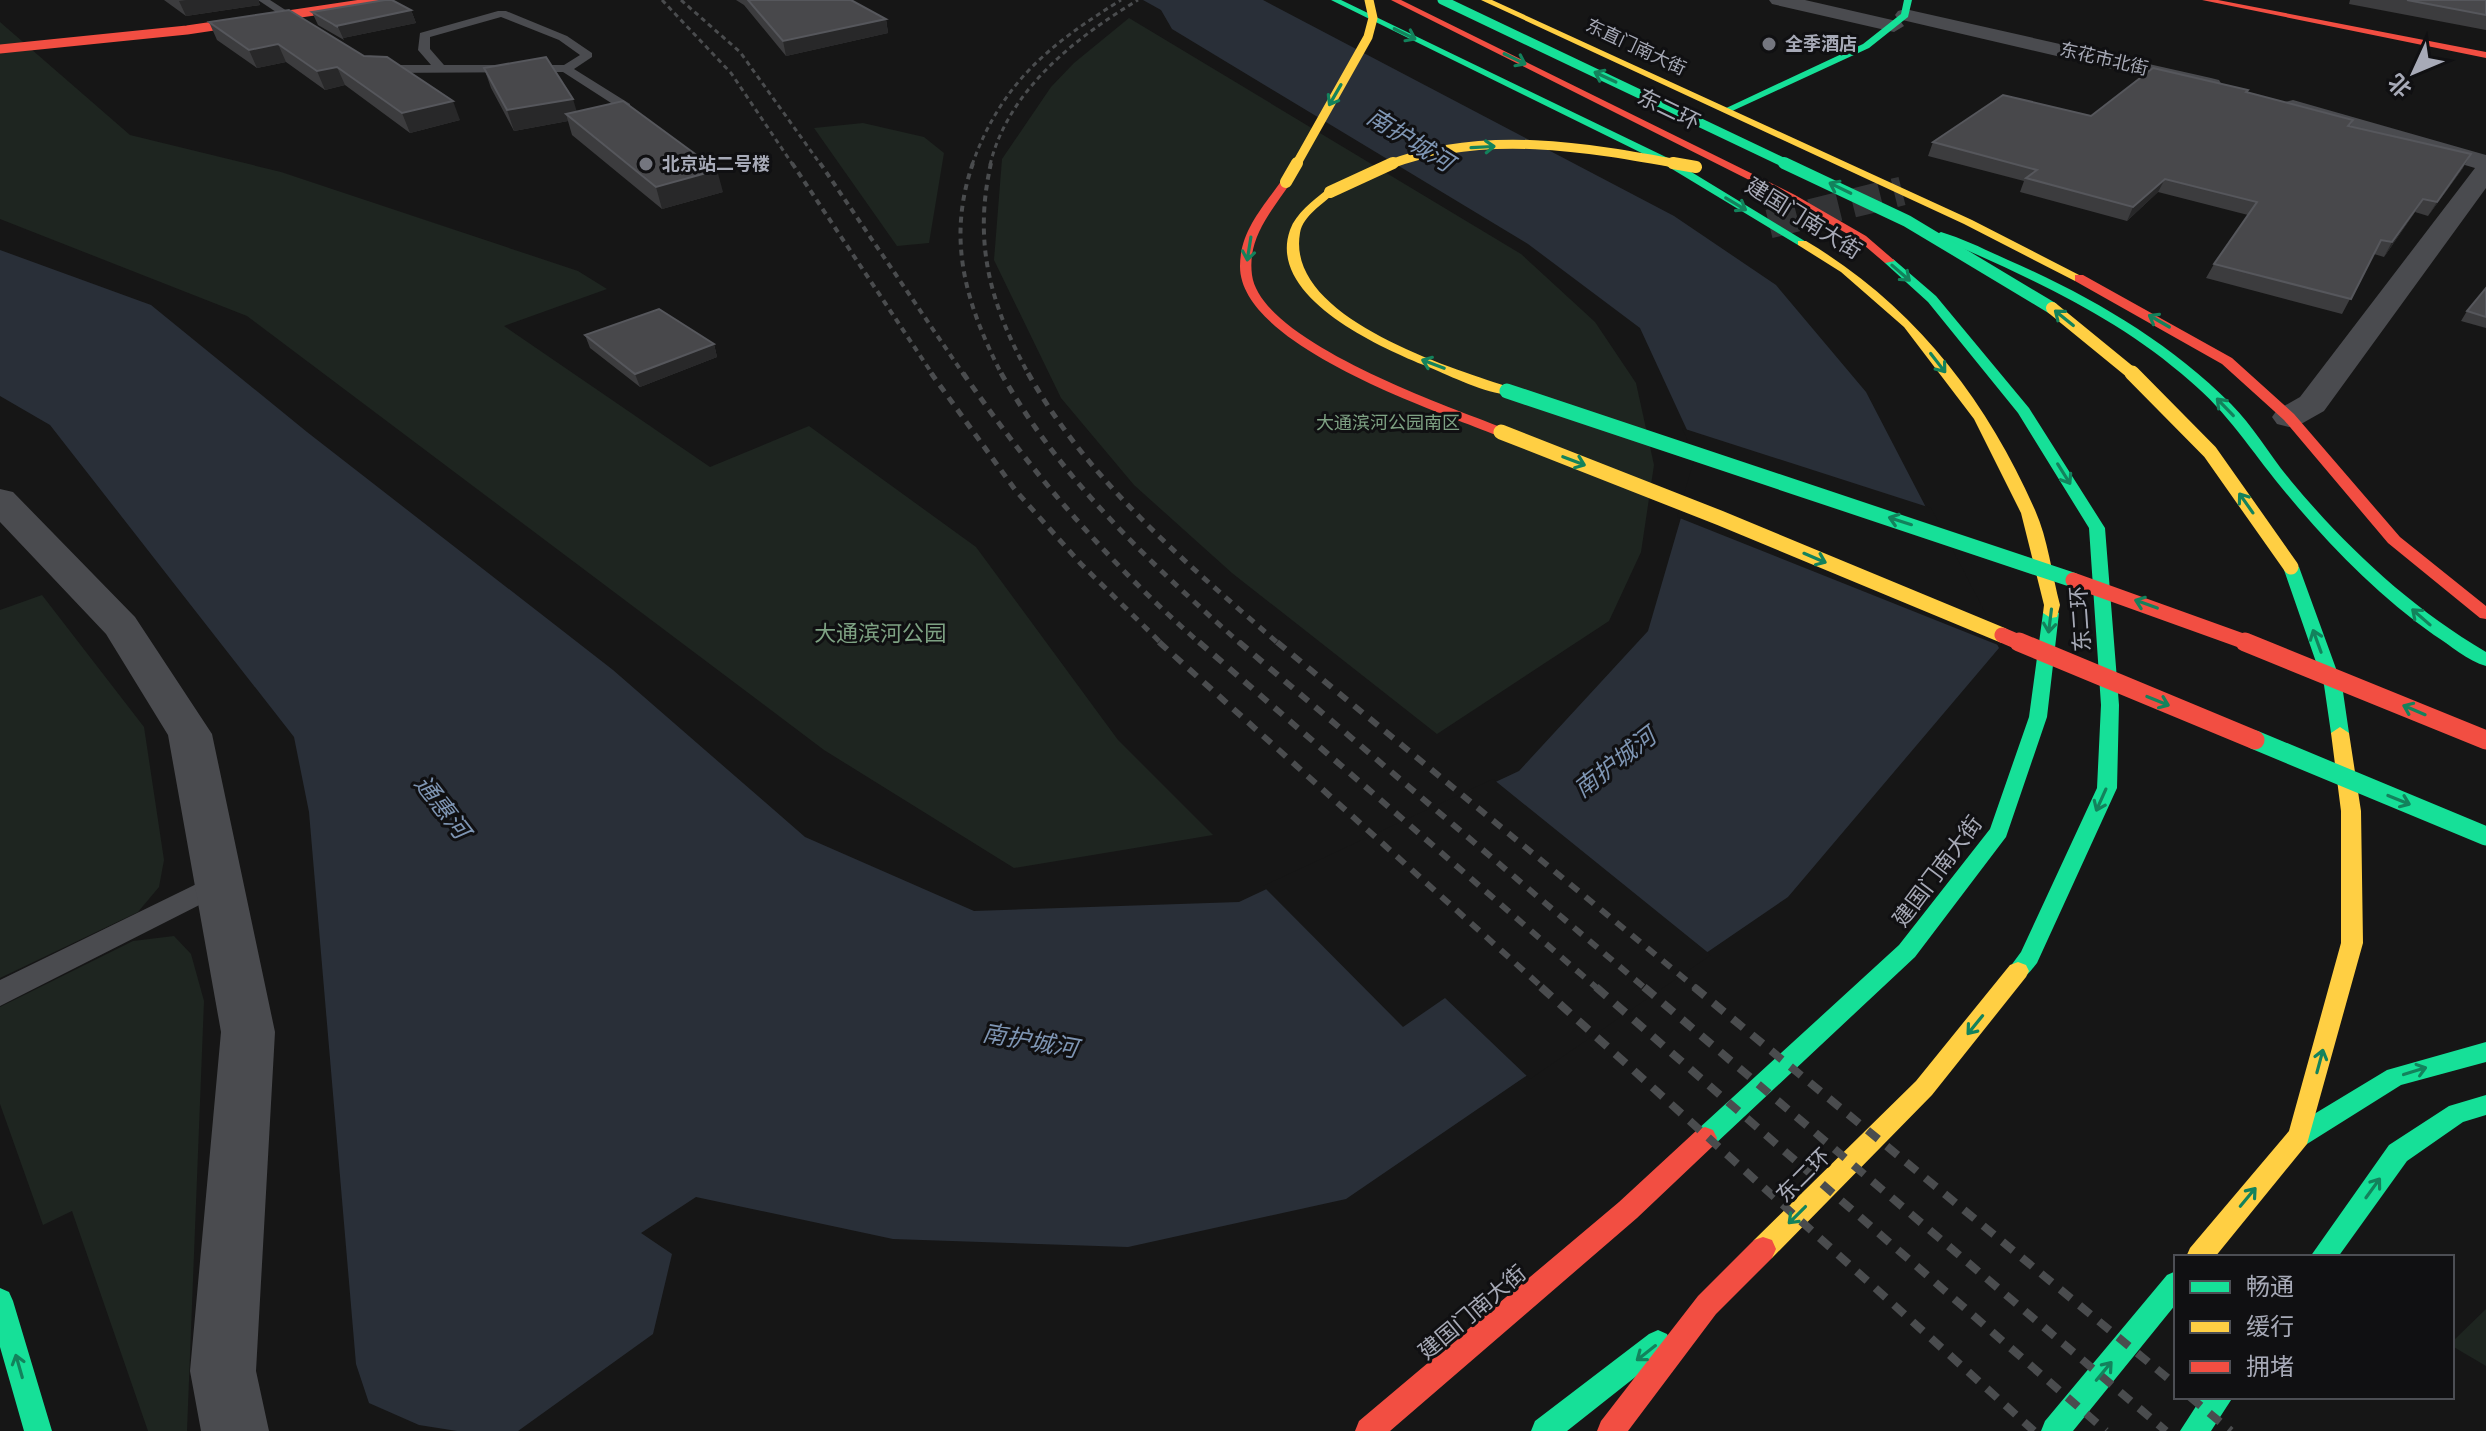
<svg xmlns="http://www.w3.org/2000/svg" width="2486" height="1431" font-family="'Work Sans','Noto Sans SC',sans-serif">
  <style>
    .green { fill: #1e2520 }
    .water { fill: #292f38 }
    .pier { fill: #161616 }
    .lines { fill: none; stroke-linecap: round; stroke-linejoin: round }
    .secondary-tunnel { stroke: #333436; stroke-width: 29; stroke-dasharray: 29 14; stroke-linecap: butt }
    .lane { fill: #4a4b4f; fill-rule: evenodd }
    .street { fill: #4a4b4f; fill-rule: evenodd }
    .fast { fill: #16e098; fill-rule: evenodd }
    .slow { fill: #ffcf43; fill-rule: evenodd }
    .jam { fill: #f24e42; fill-rule: evenodd }
    .rail-far4 { stroke: #4a4c4e; stroke-width: 3; stroke-dasharray: 5 4; stroke-linecap: butt }
    .rail-far3 { stroke: #4a4c4e; stroke-width: 4; stroke-dasharray: 6 5; stroke-linecap: butt }
    .rail-far2 { stroke: #4a4c4e; stroke-width: 5; stroke-dasharray: 8 7; stroke-linecap: butt }
    .rail-far1 { stroke: #4a4c4e; stroke-width: 6; stroke-dasharray: 11 9; stroke-linecap: butt }
    .rail { stroke: #4a4c4e; stroke-width: 8; stroke-dasharray: 14 11; stroke-linecap: butt }
    .fast-bridge-far3 { stroke: #16e098; stroke-width: 9 }
    .fast-bridge-far2 { stroke: #16e098; stroke-width: 12 }
    .fast-bridge-far1 { stroke: #16e098; stroke-width: 15 }
    .fast-bridge { stroke: #16e098; stroke-width: 19 }
    .slow-bridge-far2 { stroke: #ffcf43; stroke-width: 9 }
    .slow-bridge-far1 { stroke: #ffcf43; stroke-width: 12 }
    .slow-bridge { stroke: #ffcf43; stroke-width: 15 }
    .jam-bridge-far2 { stroke: #f24e42; stroke-width: 9 }
    .jam-bridge-far1 { stroke: #f24e42; stroke-width: 15 }
    .jam-bridge { stroke: #f24e42; stroke-width: 19 }
    .wall { fill: #3c3c3e }
    .shaded-wall { fill: #282829 }
    .building { fill: #48484b; stroke: #56575c; stroke-width: 2 }
    .oneway { stroke: #13825c }
    .poi-dot { fill: #74767f; stroke: #101012; stroke-width: 3 }
    .labels { text-anchor: middle; stroke-width: 6; stroke-linejoin: round; paint-order: stroke }
    .far-poi-label { font-size: 18px; font-weight: bold; fill: #a7aab7; stroke: #101012; text-anchor: start }
    .far-street-label { font-size: 18px; fill: #a7aab7; stroke: #101012 }
    .far-park-label { font-size: 18px; fill: #7ea283; stroke: #101012 }
    .street-label { font-size: 22px; fill: #a7aab7; stroke: #101012 }
    .park-label { font-size: 22px; fill: #7ea283; stroke: #101012 }
    .water-label { font-size: 24px; font-style: italic; fill: #7e95b3; stroke: #101012 }
  </style>
  <rect width="100%" height="100%" fill="#161616"/>
  <path class="green" d="M 1129,18 L 1521,254 L 1595,322 L 1636,383 L 1654,465 L 1641,552 L 1609,621 L 1437,734 L 1232,573 L 1134,485 L 1061,398 L 994,260 L 1002,159 L 1051,87 L 1074,63 Z
    M 0,22 L 130,135 L 281,172 L 578,271 L 607,289 L 504,326 L 710,467 L 809,426 L 976,547 L 1118,740 L 1213,835 L 1014,868 L 824,750 L 247,316 L 0,219 Z
    M 863,123 L 924,137 L 944,153 L 929,243 L 897,246 L 814,128 Z
    M 42,595 L 144,727 L 164,860 L 159,887 L 138,912 L 0,978 L 0,610 Z
    M 174,936 L 191,954 L 204,1001 L 187,1431 L 148,1431 L 72,1211 L 43,1225 L 0,1104 L 0,1007 L 133,941 Z
    M 2486,1309 L 2486,1366 L 2452,1346 L 2452,1342 Z"/>
  <path class="water" d="M 1143,0 L 1263,0 L 1674,216 L 1776,285 L 1866,392 L 1999,648 L 1788,897 L 1346,1199 L 1128,1247 L 893,1239 L 696,1197 L 641,1233 L 672,1254 L 653,1334 L 518,1431 L 457,1431 L 419,1425 L 369,1403 L 356,1364 L 309,812 L 294,737 L 50,425 L 0,396 L 0,250 L 151,305 L 307,432 L 613,670 L 805,837 L 974,911 L 1239,902 L 1519,771 L 1648,631 L 1699,456 L 1640,328 L 1528,244 L 1172,29 L 1161,10 Z"/>
  <path class="pier" d="M 1682,428 L 1931,508 L 2003,647 L 1677,517 L 1695,457 Z
    M 1493,779 L 1711,955 L 1530,1079 L 1445,998 L 1403,1027 L 1263,886 Z"/>
  <g class="lines">
    <path class="secondary-tunnel" d="M 1769,224 L 1902,191"/>
    <path class="lane" d="M 258,0 L 270,0 L 304,22 L 294,24 Z
      M 498,11 L 506,11 L 567,36 L 592,53 L 592,57 L 574,69 L 630,104 L 630,110 L 622,110 L 563,72 L 378,73 L 372,69 L 378,65 L 431,65 L 418,50 L 420,33 ZM 501,17 L 559,40 L 580,55 L 564,65 L 444,65 L 430,49 L 430,37 Z
      M 219,873 L 229,876 L 233,883 L 229,890 L 0,1006 L 0,980 Z"/>
    <path class="street" d="M 1769,0 L 1805,0 L 1901,22 L 1904,26 L 1894,32 L 1772,4 Z
      M 1905,9 L 2211,78 L 2219,80 L 2222,85 L 2219,90 L 2211,92 L 1898,19 L 1895,15 L 1898,11 Z
      M 2293,100 L 2486,155 L 2486,188 L 2324,411 L 2301,424 L 2289,427 L 2277,424 L 2272,417 L 2277,410 L 2300,397 L 2475,168 L 2285,112 L 2281,107 L 2285,102 Z
      M 0,489 L 13,492 L 135,617 L 212,734 L 275,1032 L 256,1371 L 269,1431 L 201,1431 L 190,1371 L 221,1032 L 168,735 L 106,634 L 0,522 Z"/>
    <path class="fast" d="M 1331,0 L 1341,0 L 1670,159 L 1808,243 L 1798,245 L 1662,163 Z
      M 1904,0 L 1912,0 L 1908,17 L 1869,48 L 1730,112 L 1722,110 L 1863,44 L 1901,14 Z
      M 1941,232 C 1964,239 1986,250 2008,260 C 2090,296 2168,341 2231,404 C 2254,427 2270,456 2291,481 C 2347,548 2410,607 2486,652 L 2486,666 C 2468,661 2450,645 2434,635 C 2376,594 2326,542 2281,487 C 2251,450 2227,412 2190,381 C 2117,316 2026,276 1937,237 L 1935,235 Z
      M 1885,259 L 1893,259 L 1936,296 L 2029,408 L 2105,528 L 2119,705 L 2117,788 L 2037,963 C 2029,973 2024,982 2010,977 L 2007,971 L 2021,952 L 2097,788 L 2101,705 L 2089,528 L 2018,413 L 1928,302 L 1885,263 Z
      M 2291,562 L 2299,567 L 2342,685 L 2349,733 L 2346,737 L 2334,737 L 2331,733 L 2324,685 L 2283,567 Z
      M 2051,608 L 2059,613 L 2047,717 L 2006,837 L 1915,957 L 1713,1146 L 1705,1149 L 1697,1146 L 1693,1138 L 1697,1130 L 1899,945 L 1990,829 L 2029,717 L 2043,613 Z
      M 2486,1042 L 2486,1062 L 2401,1085 L 2307,1144 L 2299,1147 L 2291,1144 L 2287,1136 L 2291,1128 L 2387,1070 Z
      M 2486,1095 L 2486,1115 L 2463,1122 L 2407,1161 L 2338,1257 L 2310,1257 L 2389,1145 L 2449,1106 Z
      M 2176,1271 L 2176,1304 L 2073,1431 L 2041,1431 L 2045,1421 L 2167,1275 Z
      M 0,1288 L 9,1292 L 13,1301 L 52,1431 L 24,1431 L 0,1347 Z
      M 1658,1330 L 1667,1334 L 1671,1343 L 1667,1352 L 1567,1431 L 1531,1431 L 1535,1421 L 1649,1334 Z
      M 2202,1397 L 2233,1397 L 2211,1431 L 2180,1431 Z"/>
    <path class="slow" d="M 1481,0 L 1492,0 L 1972,220 L 2085,278 L 2075,281 L 1964,224 Z
      M 1326,190 L 1335,192 C 1324,204 1303,215 1300,233 C 1285,318 1451,368 1512,388 L 1512,394 C 1493,397 1450,376 1431,368 C 1383,349 1266,298 1290,230 C 1296,213 1313,201 1326,190 Z
      M 1798,241 L 1806,241 C 1912,304 1986,398 2035,510 C 2048,539 2052,575 2060,605 L 2057,617 L 2051,618 L 2043,613 L 2044,605 L 2021,513 L 1974,419 L 1904,327 L 1841,272 L 1798,245 Z
      M 2340,727 L 2349,733 L 2361,811 L 2363,943 L 2307,1144 L 2215,1257 L 2186,1257 L 2190,1248 L 2289,1131 L 2341,943 L 2341,811 L 2331,733 Z
      M 2018,962 L 2026,965 L 2029,971 L 2026,977 L 1932,1095 L 1772,1258 L 1763,1261 L 1754,1258 L 1750,1249 L 1754,1240 L 1916,1081 L 2010,965 Z"/>
    <path class="jam" d="M 1391,0 L 1401,0 L 1795,195 L 1866,236 L 1895,261 L 1885,263 L 1858,240 L 1787,199 Z
      M 2202,0 L 2218,0 L 2486,52 L 2486,58 Z
      M 1282,180 L 1291,182 C 1272,211 1247,237 1252,275 C 1261,342 1448,406 1506,429 L 1506,435 L 1496,435 C 1434,410 1239,345 1240,266 C 1240,231 1263,207 1282,180 Z
      M 2075,275 L 2083,275 L 2232,358 L 2294,414 L 2400,537 L 2486,606 L 2486,619 L 2480,618 L 2388,543 L 2284,420 L 2222,364 L 2075,281 Z
      M 1705,1127 L 1713,1130 L 1717,1138 L 1713,1146 L 1637,1218 L 1390,1431 L 1355,1431 L 1359,1421 L 1619,1202 L 1697,1130 Z
      M 1763,1237 L 1772,1240 L 1776,1249 L 1772,1258 L 1716,1314 L 1628,1431 L 1597,1431 L 1601,1421 L 1698,1296 L 1754,1240 Z"/>
    <path class="rail-far4" d="M 662,0 L 731,73 L 793,165
      M 681,0 L 740,52 L 821,165
      M 972,165 C 1001,83 1050,44 1121,0
      M 990,165 C 1008,90 1075,38 1138,0"/>
    <path class="rail-far3" d="M 792,163 L 933,375
      M 820,163 L 964,375
      M 973,163 C 946,240 966,304 1002,375
      M 991,163 C 973,243 990,304 1029,375"/>
    <path class="rail-far2" d="M 931,373 L 1016,491 L 1081,564 L 1162,644
      M 963,373 C 1032,473 1109,564 1201,644
      M 1001,373 C 1061,480 1150,563 1241,644
      M 1028,373 C 1089,482 1186,563 1279,644"/>
    <path class="rail-far1" d="M 1159,642 L 1544,989
      M 1199,642 L 1598,989
      M 1239,642 L 1646,989
      M 1277,642 L 1697,989"/>
    <path class="rail" d="M 1541,987 L 2034,1431
      M 1596,987 L 2106,1431
      M 1644,987 L 2166,1431
      M 1694,987 L 2176,1385
      M 2190,1397 L 2231,1431"/>
    <path class="fast-bridge-far3" d="M 1442,0 L 1789,165"/>
    <path class="fast-bridge-far2" d="M 1784,163 L 1907,221 L 2052,308"/>
    <path class="fast-bridge-far1" d="M 1507,391 L 2073,580"/>
    <path class="fast-bridge" d="M 2255,740 L 2486,836"/>
    <path class="slow-bridge-far2" d="M 1296,165 L 1368,37 L 1373,18 L 1369,0
      M 1388,165 C 1483,129 1587,147 1684,165"/>
    <path class="slow-bridge-far1" d="M 1673,163 L 1696,167
      M 1286,182 L 1297,163
      M 1330,192 L 1393,163
      M 2052,308 L 2134,375"/>
    <path class="slow-bridge" d="M 2132,373 L 2210,452 L 2291,567
      M 1501,432 L 1720,518 L 2002,635"/>
    <path class="jam-bridge-far2" d="M 0,49 L 187,30 L 388,0"/>
    <path class="jam-bridge-far1" d="M 2073,580 L 2251,644
      M 2002,635 L 2023,644"/>
    <path class="jam-bridge" d="M 2019,642 L 2255,740
      M 2245,642 L 2486,740"/>
  </g>
  <path class="wall" d="M 164,0 L 258,0 L 260,5 L 186,16 Z
    M 736,0 L 851,0 L 886,19 L 888,33 L 786,56 L 744,5 Z
    M 2350,0 L 2486,0 L 2486,30 L 2349,4 Z
    M 411,10 L 416,23 L 343,38 L 344,40 L 318,25 L 312,12 Z
    M 209,22 L 364,56 L 460,120 L 410,133 L 345,85 L 325,90 L 286,62 L 257,68 L 217,40 Z
    M 484,68 L 577,112 L 723,192 L 662,209 L 572,135 L 568,121 L 514,131 L 491,88 Z
    M 2247,93 L 2353,120 L 2350,127 L 2463,168 L 2428,216 L 2415,212 L 2384,257 L 2374,254 L 2342,314 L 2206,278 L 2214,264 L 2248,215 L 2158,192 L 2127,221 L 2020,192 L 2024,181 L 1928,156 L 1933,142 L 2091,116 Z
    M 2486,289 L 2486,328 L 2461,321 L 2467,311 Z
    M 585,335 L 714,344 L 717,357 L 640,387 L 590,348 Z"/>
  <path class="shaded-wall" d="M 186,0 L 258,0 L 260,5 L 186,16 L 179,1 Z
    M 411,10 L 416,23 L 343,38 L 338,27 L 336,26 Z
    M 886,19 L 888,33 L 786,56 L 783,41 Z
    M 278,44 L 286,62 L 257,68 L 249,50 Z
    M 337,67 L 345,85 L 325,90 L 317,71 Z
    M 573,99 L 579,119 L 566,114 L 568,121 L 514,131 L 507,110 Z
    M 453,101 L 460,120 L 410,133 L 402,113 Z
    M 2471,154 L 2463,168 L 2428,216 L 2437,202 Z
    M 717,170 L 723,192 L 662,209 L 656,187 Z
    M 2165,179 L 2158,192 L 2127,221 L 2133,207 Z
    M 2423,199 L 2415,212 L 2384,257 L 2392,242 Z
    M 714,344 L 717,357 L 640,387 L 635,374 Z"/>
  <path class="building" d="M 385,0 L 392,0 L 411,10 L 336,26 L 338,27 L 312,12 Z
    M 748,0 L 851,0 L 886,19 L 783,41 Z
    M 2407,0 L 2486,0 L 2486,15 Z
    M 289,10 L 364,56 L 387,57 L 453,101 L 402,113 L 337,67 L 317,71 L 278,44 L 249,50 L 209,22 Z
    M 546,57 L 573,99 L 507,110 L 484,68 Z
    M 2153,68 L 2248,90 L 2246,92 L 2353,120 L 2348,126 L 2471,154 L 2437,202 L 2423,199 L 2392,242 L 2381,240 L 2351,299 L 2214,264 L 2257,202 L 2165,179 L 2133,207 L 2026,178 L 2037,170 L 1933,142 L 2003,95 L 2091,116 Z
    M 623,101 L 717,170 L 656,187 L 566,114 Z
    M 2486,288 L 2486,317 L 2467,311 Z
    M 659,309 L 714,344 L 635,374 L 585,335 Z"/>
  <defs><path id="oneway-shaft" d="M-6 0H5M1.5-3L5.5 0L1.5 3" fill="none" stroke-width="1.6" stroke-linecap="round" stroke-linejoin="round" transform="scale(2)"/></defs>
  <g class="oneway">
    <use href="#oneway-shaft" transform="translate(1405 34) rotate(26)"/>
    <use href="#oneway-shaft" transform="translate(1515 59) rotate(26)"/>
    <use href="#oneway-shaft" transform="translate(1605 77) rotate(-155)"/>
    <use href="#oneway-shaft" transform="translate(1335 95) rotate(120)"/>
    <use href="#oneway-shaft" transform="translate(1483 147) rotate(-3)"/>
    <use href="#oneway-shaft" transform="translate(1840 188) rotate(-154)"/>
    <use href="#oneway-shaft" transform="translate(1736 204) rotate(31)"/>
    <use href="#oneway-shaft" transform="translate(1249 249) rotate(99)"/>
    <use href="#oneway-shaft" transform="translate(1901 273) rotate(41)"/>
    <use href="#oneway-shaft" transform="translate(2064 318) rotate(-141)"/>
    <use href="#oneway-shaft" transform="translate(2159 321) rotate(-150)"/>
    <use href="#oneway-shaft" transform="translate(1938 363) rotate(52)"/>
    <use href="#oneway-shaft" transform="translate(1433 364) rotate(-159)"/>
    <use href="#oneway-shaft" transform="translate(2225 407) rotate(-134)"/>
    <use href="#oneway-shaft" transform="translate(1574 461) rotate(21)"/>
    <use href="#oneway-shaft" transform="translate(2064 474) rotate(58)"/>
    <use href="#oneway-shaft" transform="translate(2246 503) rotate(-125)"/>
    <use href="#oneway-shaft" transform="translate(1900 521) rotate(-162)"/>
    <use href="#oneway-shaft" transform="translate(1815 558) rotate(23)"/>
    <use href="#oneway-shaft" transform="translate(2146 604) rotate(-160)"/>
    <use href="#oneway-shaft" transform="translate(2421 617) rotate(-139)"/>
    <use href="#oneway-shaft" transform="translate(2050 621) rotate(97)"/>
    <use href="#oneway-shaft" transform="translate(2317 641) rotate(-110)"/>
    <use href="#oneway-shaft" transform="translate(2158 701) rotate(22)"/>
    <use href="#oneway-shaft" transform="translate(2414 710) rotate(-157)"/>
    <use href="#oneway-shaft" transform="translate(2101 800) rotate(114)"/>
    <use href="#oneway-shaft" transform="translate(2399 800) rotate(22)"/>
    <use href="#oneway-shaft" transform="translate(1975 1025) rotate(129)"/>
    <use href="#oneway-shaft" transform="translate(2320 1061) rotate(-75)"/>
    <use href="#oneway-shaft" transform="translate(2415 1071) rotate(-17)"/>
    <use href="#oneway-shaft" transform="translate(2373 1188) rotate(-54)"/>
    <use href="#oneway-shaft" transform="translate(2248 1197) rotate(-50)"/>
    <use href="#oneway-shaft" transform="translate(1797 1215) rotate(135)"/>
    <use href="#oneway-shaft" transform="translate(1646 1353) rotate(142)"/>
    <use href="#oneway-shaft" transform="translate(19 1366) rotate(-106)"/>
    <use href="#oneway-shaft" transform="translate(2104 1371) rotate(-50)"/>
  </g>
  <g class="poi-dot">
    <circle cx="1769" cy="44" r="8"/>
    <circle cx="646" cy="164" r="8"/>
  </g>
  <g class="labels">
    <g class="far-poi-label">
      <text x="1785" y="50">全季酒店</text>
      <text x="662" y="170">北京站二号楼</text>
    </g>
    <g class="far-street-label">
      <text transform="translate(1636 47) rotate(25)" y="6">东直门南大街</text>
      <text transform="translate(2104 59) rotate(13)" y="6">东花市北街</text>
    </g>
    <g class="far-park-label">
      <text x="1388" y="429">大通滨河公园南区</text>
    </g>
    <g class="street-label">
      <text transform="translate(1669 109) rotate(26)" y="8">东二环</text>
      <text transform="translate(1804 218) rotate(32)" y="8">建国门南大街</text>
      <text transform="translate(2080 619) rotate(-94)" y="8">东二环</text>
      <text transform="translate(1937 871) rotate(-53)" y="8">建国门南大街</text>
      <text transform="translate(1803 1175) rotate(-45)" y="8">东二环</text>
      <text transform="translate(1472 1312) rotate(-40)" y="8">建国门南大街</text>
    </g>
    <g class="park-label">
      <text x="880" y="641">大通滨河公园</text>
    </g>
    <g class="water-label">
      <text transform="translate(1410 140) rotate(32)" y="8">南护城河</text>
      <text transform="translate(1615 763) rotate(-38)" y="8">南护城河</text>
      <text transform="translate(442 807) rotate(52)" y="8">通惠河</text>
      <text transform="translate(1030 1041) rotate(10)" y="8">南护城河</text>
    </g>
  </g>
  <rect x="2174" y="1255" width="280" height="144" fill="#101012" stroke="#4c4e54" stroke-width="2"/>
  <rect x="2190" y="1281" width="40" height="12" fill="#16e098" stroke="#4c4e54" stroke-width="2"/>
  <text x="2246" y="1295" font-size="24" fill="#a7aab7">畅通</text>
  <rect x="2190" y="1321" width="40" height="12" fill="#ffcf43" stroke="#4c4e54" stroke-width="2"/>
  <text x="2246" y="1335" font-size="24" fill="#a7aab7">缓行</text>
  <rect x="2190" y="1361" width="40" height="12" fill="#f24e42" stroke="#4c4e54" stroke-width="2"/>
  <text x="2246" y="1375" font-size="24" fill="#a7aab7">拥堵</text>
  <g transform="translate(2414 72) rotate(226)" stroke="#101012" stroke-width="6" paint-order="stroke">
  <path d="M0-6L14 30L0 20L-14 30Z" fill="#a7aab7"/>
  <text y="-12" font-size="22" font-weight="bold" text-anchor="middle" fill="#a7aab7">北</text>
  </g>
</svg>
